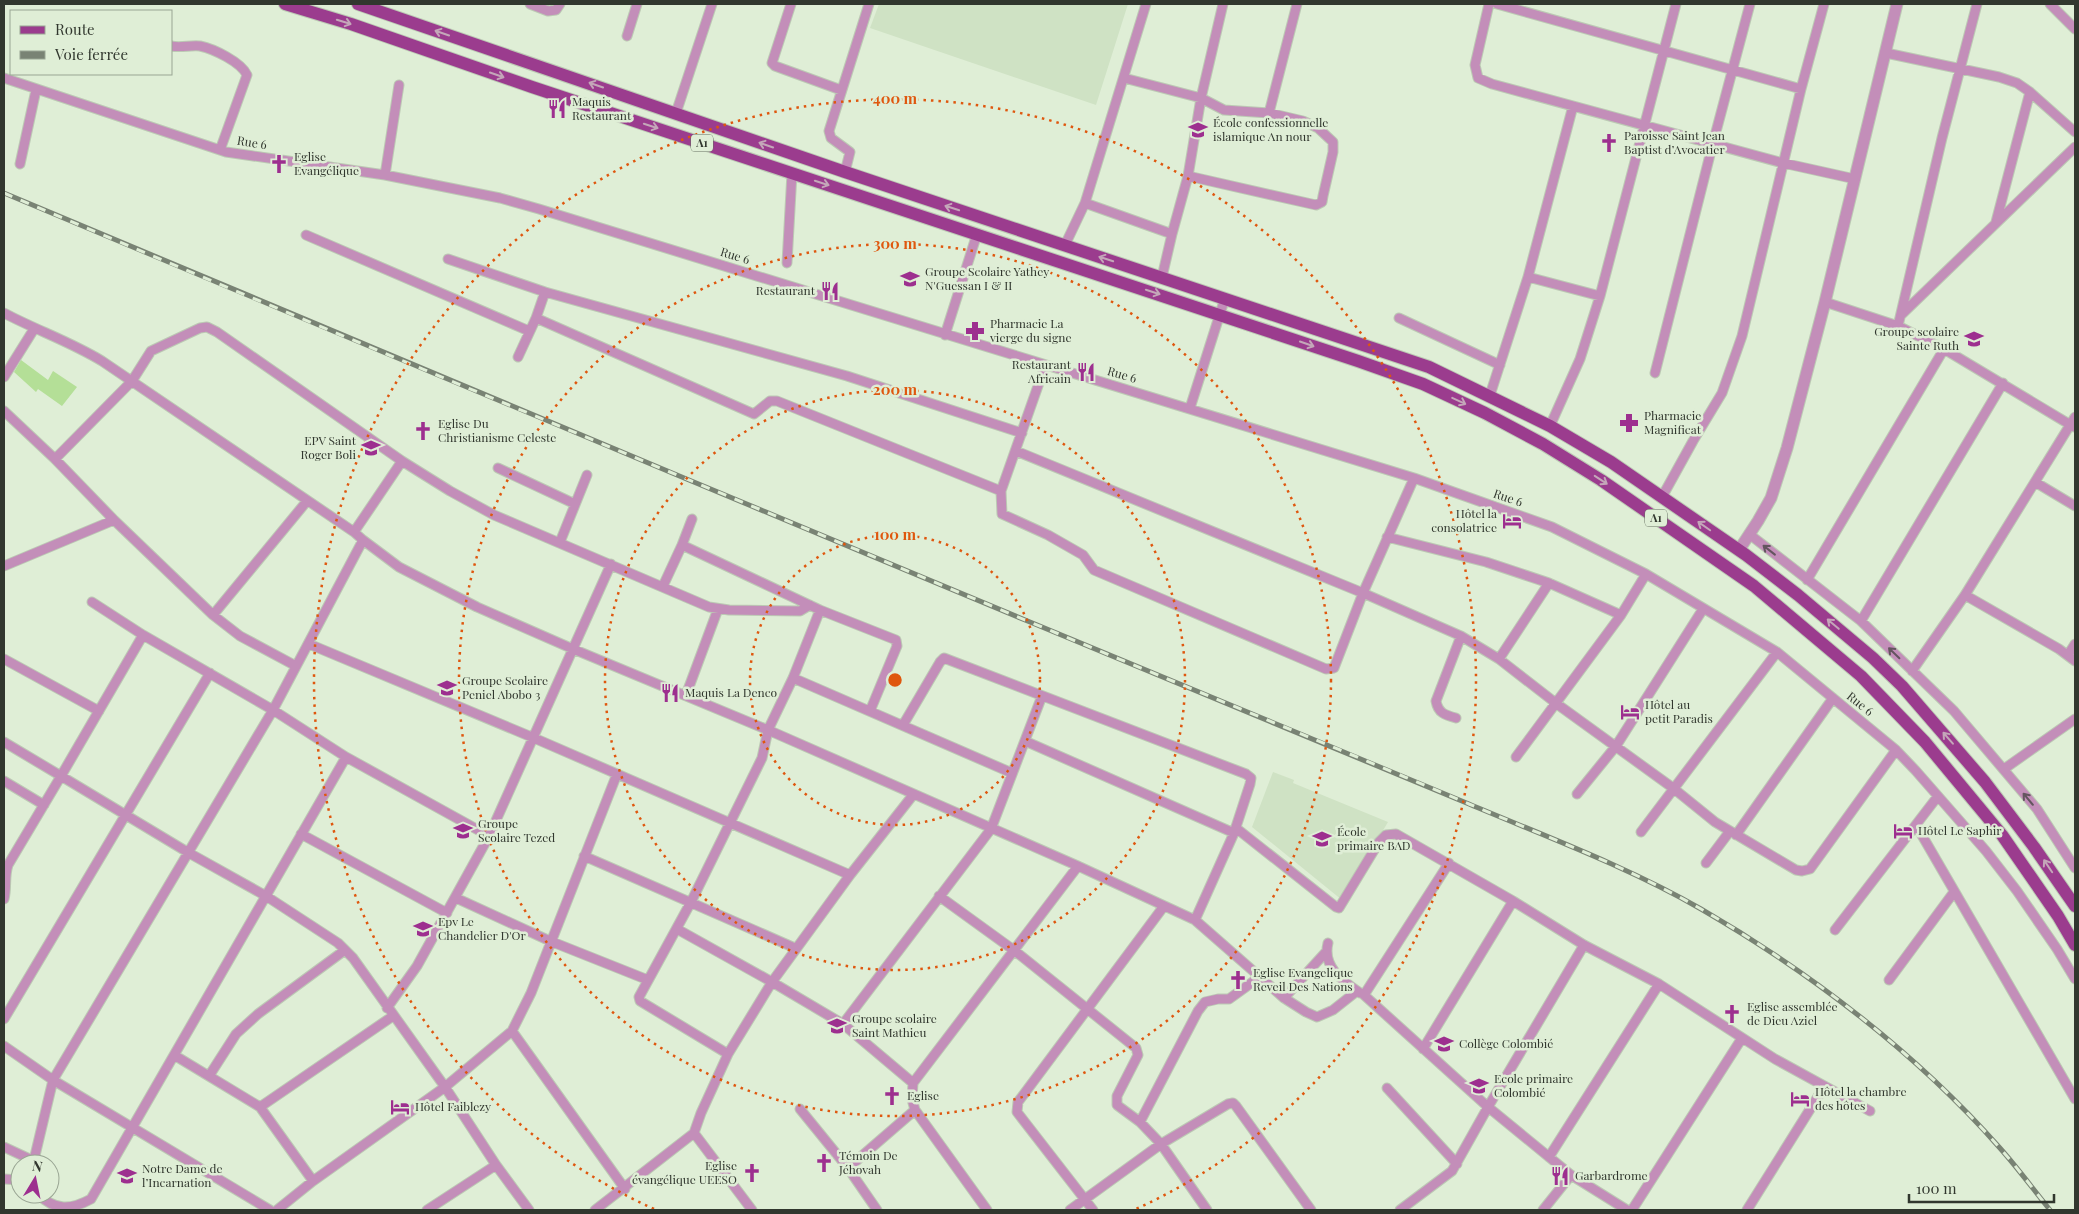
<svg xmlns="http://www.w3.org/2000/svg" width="2079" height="1214" font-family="'Playfair Display',serif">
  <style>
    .built { fill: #cfe2c4 }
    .green { fill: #b4df97 }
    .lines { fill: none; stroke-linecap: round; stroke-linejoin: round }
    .minor-casing { stroke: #bcc9b4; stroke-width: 11 }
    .tertiary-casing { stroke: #bcc9b4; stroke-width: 13 }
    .primary-casing { stroke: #bcc9b4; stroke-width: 14 }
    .minor { stroke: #c38eb9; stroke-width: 9 }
    .tertiary { stroke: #c38eb9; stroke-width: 11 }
    .primary { stroke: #9b3c8e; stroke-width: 12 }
    .rail-casing { stroke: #798374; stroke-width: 5 }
    .rail { stroke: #dfeed6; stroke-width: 3; stroke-dasharray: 9; stroke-linecap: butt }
    .oneway { stroke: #c4a7b9 }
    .oneway2 { stroke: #64555f }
    .ring { fill: none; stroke: #df570e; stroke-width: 2.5; stroke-dasharray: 2.5 5 }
    .labels { text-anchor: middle; stroke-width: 5; stroke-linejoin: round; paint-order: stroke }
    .shield { fill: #dfeed6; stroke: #656e60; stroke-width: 1 }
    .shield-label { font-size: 11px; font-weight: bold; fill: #31372e }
    .poi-label { font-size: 12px; fill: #31372e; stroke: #dfeed6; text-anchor: start }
    .street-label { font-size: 12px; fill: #31372e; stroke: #dfeed6 }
    .centre { fill: #df570e; stroke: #dfeed6; stroke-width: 2.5 }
    .ring-label { font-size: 15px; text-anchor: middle; font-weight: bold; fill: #df570e; stroke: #dfeed6; stroke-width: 5; stroke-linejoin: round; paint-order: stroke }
  </style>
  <rect width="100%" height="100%" fill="#dfeed6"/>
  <path class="built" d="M 879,4 L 1128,4 L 1096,105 L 870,28 Z
    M 1273,772 L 1294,780 L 1293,783 L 1388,822 L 1342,900 L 1252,827 Z"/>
  <path class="green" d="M 21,360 L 48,380 L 53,371 L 77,387 L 62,406 L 38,389 L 36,392 L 14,372 Z"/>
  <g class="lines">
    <g class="minor-casing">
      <path id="minor" d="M 530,4 L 548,11 L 556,10 L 560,4
        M 791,4 L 772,63 L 775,66 L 841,90
        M 1489,4 L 1475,65 L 1478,78 L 1492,84 L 1783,163 L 1855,179
        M 1497,4 L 1801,89
        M 2050,4 L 2075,29
        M 627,36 L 637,4
        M 171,46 C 181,48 190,45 200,46 C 214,49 241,62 247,75 L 220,150
        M 1886,53 L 1999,77 L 2017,83 L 2030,92 L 2075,132
        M 4,78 L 226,152 L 385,175 L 500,198 L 539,209 L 1414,478 L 1552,527 L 1646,574 L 1777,652 L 1896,750 L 1916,771 L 1986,851 L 2017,891 L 2057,949 L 2075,979
        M 1124,78 L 1201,98 L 1224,110 L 1269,113 L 1303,121 L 1318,128 L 1333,142 L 1333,152 L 1323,196 L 1322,202 L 1316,205 L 1188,176
        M 676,113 L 712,4
        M 1269,113 L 1297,4
        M 20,164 L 36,90
        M 845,172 L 850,152 L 831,138 L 829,131 L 869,4
        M 385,175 L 399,85
        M 1085,203 L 1172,234 L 1162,277
        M 1996,222 L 2030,92
        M 1172,234 L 1188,176 L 1201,98 L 1223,4
        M 306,235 L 529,331
        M 1065,245 L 1085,203 L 1146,4
        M 448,259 L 545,292 L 847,376 L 1022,433
        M 787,263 L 792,173
        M 1528,277 L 1600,296
        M 1825,302 L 1898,326 L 1944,349 L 2074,427
        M 4,313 C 36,330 71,342 102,361 L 354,532
        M 1901,315 L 2075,147
        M 536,318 L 754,414 L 770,401 L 777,401 L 1001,491
        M 1399,318 L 1500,365
        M 1898,326 L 1942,138 L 1977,4
        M 945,335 L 977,234
        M 518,357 L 536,318 L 545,292
        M 1045,366 L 1001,491 L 1002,514 L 1048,535 L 1083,555 L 1094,570 L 1326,669 L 1334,668 L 1363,593 L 1414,478
        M 1655,373 L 1713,143 L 1750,4
        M 4,377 L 34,329
        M 1490,395 L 1528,277 L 1573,106
        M 1190,408 L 1225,298
        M 4,411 L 55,459 L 114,520 L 213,615 L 240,636 L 296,666
        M 1550,426 L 1580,359 L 1600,296 L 1676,4
        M 1016,451 L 1363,593 L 1461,636 L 1499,659 L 1557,704 L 1673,788 L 1715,822 L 1796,870 L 1802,871 L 1810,869 L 1896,750
        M 55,459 L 132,381 L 151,351 L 200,328 L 207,327 L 217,332 L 402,461 L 450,491 L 494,515 L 709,607 L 729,610 L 800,611 L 810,605
        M 498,468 L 575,504
        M 2035,482 L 2075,506
        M 1662,497 L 1693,441 L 1722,393 L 1742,336 L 1801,89 L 1824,4
        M 1749,534 L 1861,621 L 1954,711 L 2037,809 L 2075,868
        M 1387,537 L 1486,562 L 1549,583
        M 363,540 L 399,567 L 477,607 L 573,649 L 768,730 L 1078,866 L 1195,920 L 1284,998 L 1306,1012 L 1317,1017 L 1333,1010 L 1357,991
        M 560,542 L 587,475
        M 682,545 L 820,610 L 793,678 L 768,730 L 762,758 L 691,902 L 639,997 L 640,1001 L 728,1054
        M 4,566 L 114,520
        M 1807,580 L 1944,349
        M 663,586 L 682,545 L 692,519
        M 1965,595 L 2059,649 L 2075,661
        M 92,602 L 143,635 L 273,710 L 346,757 L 489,836
        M 820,610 L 896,640 L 897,646 L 870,711
        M 213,615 L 307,501
        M 1861,621 L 2003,383
        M 309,644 L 534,738 L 850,875
        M 2068,655 L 2075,644
        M 4,659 L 99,711
        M 1499,659 L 1549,583 L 1621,615
        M 1912,671 L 1965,595 L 2075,417
        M 793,678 L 1012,773
        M 686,695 L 718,609
        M 1456,718 C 1445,715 1438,713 1436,701 L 1461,636
        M 903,725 L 940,662 L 944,658 L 1246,774 L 1251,778 L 1250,784 L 1234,833 L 1025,741
        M 4,742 L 61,776 L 143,635
        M 1516,757 L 1621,615 L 1646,574
        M 2004,769 L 2075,719
        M 4,781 L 44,805
        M 1577,794 L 1616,746 L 1703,609
        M 1916,825 L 2075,1099
        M 1236,828 L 1336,907 L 1339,908 L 1379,842 L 1386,835 L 1396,834 L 1513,901 L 1584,945 L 1659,984 L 1775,1059 L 1870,1111
        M 1641,832 L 1777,652
        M 301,834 L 447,913
        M 1736,835 L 1833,698
        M 584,856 L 795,948
        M 1449,863 L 1364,995 L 1488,1107 L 1571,1175 L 1627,1210
        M 1706,863 L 1730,831
        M 939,896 L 1015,951 L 1136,1048 L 1138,1055 L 1117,1096 L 1117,1105 L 1140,1122 L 1161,1144 L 1207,1210
        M 456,898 L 550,941 L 648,980
        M 4,899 C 7,888 4,877 8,865 L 61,776 L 189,853 L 266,896 L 338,943 L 353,958 L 445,1087 L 496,1165 L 529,1210
        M 1195,920 L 1234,833
        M 677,929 L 772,982 L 843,1024 L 913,1083
        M 1835,930 L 1938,796
        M 1328,943 C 1322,967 1343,981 1360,993
        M 1889,980 L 1954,892
        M 1284,998 L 1325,953
        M 387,1008 L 417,966 L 489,836 L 611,564
        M 4,1019 L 210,673
        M 843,1024 L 991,829 L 1042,696
        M 512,1031 L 531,993 L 617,774
        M 4,1046 L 53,1080 L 270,1210
        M 1423,1049 L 1513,901
        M 174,1055 L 260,1107 L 313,1181
        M 209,1076 L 236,1034 L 258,1014 L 345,950
        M 1387,1088 L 1457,1164
        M 260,1107 L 393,1016
        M 800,1109 L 848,1168 L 877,1210
        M 1140,1122 L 1198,1011 L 1205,1002 L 1218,999 L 1229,999 L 1261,976
        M 694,1133 L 752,1210
        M 4,1147 L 34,1161
        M 1549,1157 L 1659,984
        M 33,1164 L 53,1080 L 273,710 L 363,540 L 354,532 L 402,461
        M 848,1168 L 915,1110
        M 4,1179 L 20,1180
        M 38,1194 C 55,1211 71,1210 91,1199 L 346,757
        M 277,1210 L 313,1181 L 445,1087 L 512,1031 L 625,1189
        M 427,1210 L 496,1165
        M 595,1210 L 694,1133 L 701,1113 L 728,1054 L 772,982 L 850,875 L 913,795
        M 987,1210 L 915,1110 L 912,1099 L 913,1083 L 1078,866
        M 1070,1210 L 1161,1144 L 1228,1104 L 1233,1103 L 1236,1106 L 1311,1210
        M 1093,1210 L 1017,1112 L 1018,1102 L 1164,906
        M 1400,1210 L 1452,1171 L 1488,1107 L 1584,945
        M 1543,1210 L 1571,1175
        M 1632,1210 L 1742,1038
        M 1747,1210 L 1824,1087"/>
    </g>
    <g class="tertiary-casing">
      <path id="tertiary" d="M 1739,550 L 1758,521 L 1771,498 L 1787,448 L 1825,302 L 1897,4"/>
    </g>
    <g class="primary-casing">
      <path id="primary" d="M 285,4 L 351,24 L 532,87 L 1358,361 L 1423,384 L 1485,413 L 1543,444 L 1601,480 L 1754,586 L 1861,676 L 1925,742 L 2002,835 L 2058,916 L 2075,945
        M 358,4 L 845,172 L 1429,367 L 1550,426 L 1611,462 L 1746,555 L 1798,595 L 1873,658 L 1902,686 L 1985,782 L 2034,847 L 2075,906"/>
    </g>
    <use href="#minor" class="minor"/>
    <use href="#tertiary" class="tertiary"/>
    <use href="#primary" class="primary"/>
    <g class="rail-casing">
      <path id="rail" d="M 4,193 C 345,338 688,479 1030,622 C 1176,683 1323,742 1469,804 C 1547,837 1628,867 1701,909 C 1810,972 1916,1053 1999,1147 C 2017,1167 2033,1189 2050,1210"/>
    </g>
    <use href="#rail" class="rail"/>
  </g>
  <defs><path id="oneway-shaft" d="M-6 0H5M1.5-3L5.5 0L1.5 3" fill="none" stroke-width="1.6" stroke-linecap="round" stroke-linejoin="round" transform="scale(1.25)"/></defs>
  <g class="oneway">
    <use href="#oneway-shaft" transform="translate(344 22) rotate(17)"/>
    <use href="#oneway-shaft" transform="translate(442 33) rotate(-161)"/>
    <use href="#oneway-shaft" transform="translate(497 75) rotate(19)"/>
    <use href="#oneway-shaft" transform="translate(596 85) rotate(-161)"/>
    <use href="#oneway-shaft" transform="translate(651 126) rotate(18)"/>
    <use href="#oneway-shaft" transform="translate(766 145) rotate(-161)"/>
    <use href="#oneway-shaft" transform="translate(822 183) rotate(18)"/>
    <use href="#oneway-shaft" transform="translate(952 208) rotate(-162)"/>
    <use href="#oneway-shaft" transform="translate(1106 259) rotate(-162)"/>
    <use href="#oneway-shaft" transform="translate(1153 292) rotate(18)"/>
    <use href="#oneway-shaft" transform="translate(1307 344) rotate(19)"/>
    <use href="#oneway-shaft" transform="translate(1459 401) rotate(25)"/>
    <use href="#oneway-shaft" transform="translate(1601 480) rotate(33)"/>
    <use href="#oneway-shaft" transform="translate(1704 526) rotate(-145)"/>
    <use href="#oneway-shaft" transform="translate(1833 624) rotate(-140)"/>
    <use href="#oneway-shaft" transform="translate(1948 738) rotate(-131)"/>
    <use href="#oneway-shaft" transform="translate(2048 866) rotate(-124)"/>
  </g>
  <g class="oneway2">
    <use href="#oneway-shaft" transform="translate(1769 550) rotate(-142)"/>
    <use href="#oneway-shaft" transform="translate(1894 653) rotate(-136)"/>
    <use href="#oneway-shaft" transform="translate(2028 799) rotate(-130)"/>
  </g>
  <g class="ring">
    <circle cx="895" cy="680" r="145"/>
    <circle cx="895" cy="680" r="290"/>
    <circle cx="895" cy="680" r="436"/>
    <path d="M654 1209A581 581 0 1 1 1136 1209"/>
  </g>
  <defs>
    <g id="restaurant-bare" transform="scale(1.5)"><path d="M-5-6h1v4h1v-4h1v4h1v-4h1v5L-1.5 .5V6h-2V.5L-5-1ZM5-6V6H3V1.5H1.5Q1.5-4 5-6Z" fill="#9d2f8f" stroke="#dfeed6" stroke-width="2.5" paint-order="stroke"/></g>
    <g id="school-bare" transform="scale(1.5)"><path d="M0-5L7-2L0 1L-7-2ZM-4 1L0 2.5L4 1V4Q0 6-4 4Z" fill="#9d2f8f" stroke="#dfeed6" stroke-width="2.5" paint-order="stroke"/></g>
    <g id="church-bare" transform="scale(1.5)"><path d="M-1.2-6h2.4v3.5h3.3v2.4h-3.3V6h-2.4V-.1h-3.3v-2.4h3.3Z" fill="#9d2f8f" stroke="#dfeed6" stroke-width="2.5" paint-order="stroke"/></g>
    <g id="pharmacy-bare" transform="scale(1.5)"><path d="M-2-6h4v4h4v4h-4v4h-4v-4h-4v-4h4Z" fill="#9d2f8f" stroke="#dfeed6" stroke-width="2.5" paint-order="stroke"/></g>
    <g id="hotel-bare" transform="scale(1.5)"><path d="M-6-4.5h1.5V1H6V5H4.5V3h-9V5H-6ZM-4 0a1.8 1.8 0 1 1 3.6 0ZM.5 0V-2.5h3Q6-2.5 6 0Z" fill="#9d2f8f" stroke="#dfeed6" stroke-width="2.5" paint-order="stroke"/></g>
  </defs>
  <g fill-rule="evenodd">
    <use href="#restaurant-bare" x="557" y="109"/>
    <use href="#school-bare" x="1198" y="130"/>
    <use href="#church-bare" x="1609" y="143"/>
    <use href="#church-bare" x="279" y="164"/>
    <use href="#school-bare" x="910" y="279"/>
    <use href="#restaurant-bare" x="830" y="291"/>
    <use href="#pharmacy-bare" x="975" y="331"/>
    <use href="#school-bare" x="1974" y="339"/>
    <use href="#restaurant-bare" x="1086" y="372"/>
    <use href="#pharmacy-bare" x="1629" y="423"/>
    <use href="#church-bare" x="423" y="431"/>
    <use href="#school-bare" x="371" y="448"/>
    <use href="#hotel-bare" x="1512" y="521"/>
    <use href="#school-bare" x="447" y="688"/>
    <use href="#restaurant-bare" x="670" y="693"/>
    <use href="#hotel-bare" x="1630" y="712"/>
    <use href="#school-bare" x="463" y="831"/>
    <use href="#hotel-bare" x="1903" y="831"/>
    <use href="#school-bare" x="1322" y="839"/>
    <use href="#school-bare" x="423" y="929"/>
    <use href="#church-bare" x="1238" y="980"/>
    <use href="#church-bare" x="1732" y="1014"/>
    <use href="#school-bare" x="837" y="1026"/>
    <use href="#school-bare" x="1444" y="1044"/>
    <use href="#school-bare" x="1479" y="1086"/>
    <use href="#church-bare" x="892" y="1096"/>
    <use href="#hotel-bare" x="1800" y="1099"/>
    <use href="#hotel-bare" x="400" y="1107"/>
    <use href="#church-bare" x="824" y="1163"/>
    <use href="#church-bare" x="752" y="1173"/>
    <use href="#school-bare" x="127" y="1176"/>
    <use href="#restaurant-bare" x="1560" y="1176"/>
  </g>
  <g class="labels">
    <g class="shield">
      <rect x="691" y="134.5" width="22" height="17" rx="4"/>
      <rect x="1645" y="509.5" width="22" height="17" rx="4"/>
    </g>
    <g class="shield-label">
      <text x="702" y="147">A1</text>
      <text x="1656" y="522">A1</text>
    </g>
    <g class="poi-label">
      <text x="572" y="106">Maquis<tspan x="572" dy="14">Restaurant</tspan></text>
      <text x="1213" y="127">École confessionnelle<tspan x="1213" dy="14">islamique An nour</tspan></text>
      <text x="1624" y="140">Paroisse Saint Jean<tspan x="1624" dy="14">Baptist d’Avocatier</tspan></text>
      <text x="294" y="161">Eglise<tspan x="294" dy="14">Evangélique</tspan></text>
      <text x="925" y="276">Groupe Scolaire Yathey<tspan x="925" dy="14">N'Guessan I &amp; II</tspan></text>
      <text x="815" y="295" text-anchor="end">Restaurant</text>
      <text x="990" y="328">Pharmacie La<tspan x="990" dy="14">vierge du signe</tspan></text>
      <text x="1959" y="336" text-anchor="end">Groupe scolaire<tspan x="1959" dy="14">Sainte Ruth</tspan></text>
      <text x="1071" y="369" text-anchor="end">Restaurant<tspan x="1071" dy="14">Africain</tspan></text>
      <text x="1644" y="420">Pharmacie<tspan x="1644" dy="14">Magnificat</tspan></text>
      <text x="438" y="428">Eglise Du<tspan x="438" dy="14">Christianisme Celeste</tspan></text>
      <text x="356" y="445" text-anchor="end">EPV Saint<tspan x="356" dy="14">Roger Boli</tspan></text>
      <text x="1497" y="518" text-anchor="end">Hôtel la<tspan x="1497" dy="14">consolatrice</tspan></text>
      <text x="462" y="685">Groupe Scolaire<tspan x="462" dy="14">Peniel Abobo 3</tspan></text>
      <text x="685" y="697">Maquis La Denco</text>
      <text x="1645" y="709">Hôtel au<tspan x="1645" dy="14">petit Paradis</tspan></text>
      <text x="478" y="828">Groupe<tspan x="478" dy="14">Scolaire Tezed</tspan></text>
      <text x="1918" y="835">Hôtel Le Saphir</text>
      <text x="1337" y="836">École<tspan x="1337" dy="14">primaire BAD</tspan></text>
      <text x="438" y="926">Epv Le<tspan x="438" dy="14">Chandelier D'Or</tspan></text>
      <text x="1253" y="977">Eglise Evangelique<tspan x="1253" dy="14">Reveil Des Nations</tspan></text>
      <text x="1747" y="1011">Eglise assemblée<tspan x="1747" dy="14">de Dieu Aziel</tspan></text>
      <text x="852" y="1023">Groupe scolaire<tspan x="852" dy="14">Saint Mathieu</tspan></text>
      <text x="1459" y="1048">Collège Colombié</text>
      <text x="1494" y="1083">Ecole primaire<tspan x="1494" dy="14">Colombié</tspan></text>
      <text x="1815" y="1096">Hôtel la chambre<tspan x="1815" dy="14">des hôtes</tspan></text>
      <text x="907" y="1100">Eglise</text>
      <text x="415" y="1111">Hôtel Faiblezy</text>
      <text x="839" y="1160">Témoin De<tspan x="839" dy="14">Jéhovah</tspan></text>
      <text x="737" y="1170" text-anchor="end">Eglise<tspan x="737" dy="14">évangélique UEESO</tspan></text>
      <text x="142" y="1173">Notre Dame de<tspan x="142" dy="14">l’Incarnation</tspan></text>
      <text x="1575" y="1180">Garbardrome</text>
    </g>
    <g class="street-label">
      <text transform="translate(252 143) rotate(9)" y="4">Rue 6</text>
      <text transform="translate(735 256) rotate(17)" y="4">Rue 6</text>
      <text transform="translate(1122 375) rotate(16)" y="4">Rue 6</text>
      <text transform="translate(1508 498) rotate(19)" y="4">Rue 6</text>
      <text transform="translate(1860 704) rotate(39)" y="4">Rue 6</text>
    </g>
  </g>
  <circle cx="895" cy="680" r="8" class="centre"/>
  <g class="ring-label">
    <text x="895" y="104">400 m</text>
    <text x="895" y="249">300 m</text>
    <text x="895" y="395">200 m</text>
    <text x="895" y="540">100 m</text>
  </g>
  <rect width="2079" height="1214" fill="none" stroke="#31372e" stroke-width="10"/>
  <rect x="10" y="10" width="162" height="65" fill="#dfeed6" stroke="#99a593"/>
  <rect x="20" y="26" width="25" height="8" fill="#9b3c8e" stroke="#99a593"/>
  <text x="55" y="35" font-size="15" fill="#31372e">Route</text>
  <rect x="20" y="51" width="25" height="8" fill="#798374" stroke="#99a593"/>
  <text x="55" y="60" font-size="15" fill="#31372e">Voie ferrée</text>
  <g transform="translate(35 1179) rotate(10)"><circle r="24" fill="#dfeed6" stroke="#99a593"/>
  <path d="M0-4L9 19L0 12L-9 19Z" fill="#9d2f8f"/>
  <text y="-8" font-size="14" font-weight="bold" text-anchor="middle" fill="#31372e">N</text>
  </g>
  <path d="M1909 1194v8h145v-8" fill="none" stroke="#31372e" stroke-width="2.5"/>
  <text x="1916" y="1194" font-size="15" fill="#31372e" stroke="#dfeed6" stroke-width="4" paint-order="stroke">100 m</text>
</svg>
